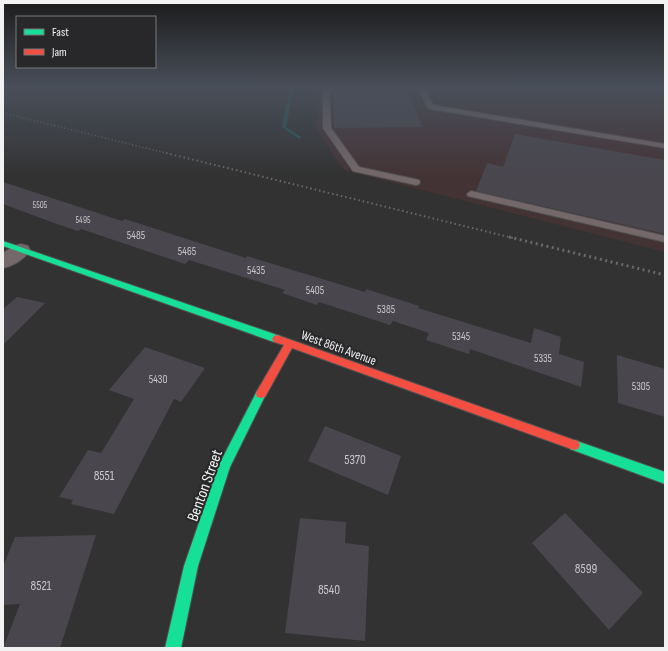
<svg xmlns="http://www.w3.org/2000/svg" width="668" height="651" font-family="'Sofia Sans Condensed',sans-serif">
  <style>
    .commercial { fill: #443335 }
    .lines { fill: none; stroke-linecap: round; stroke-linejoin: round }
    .stream { fill: #1d5959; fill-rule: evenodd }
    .building { fill: #49464d }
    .lane-casing { stroke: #515151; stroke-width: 2 }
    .street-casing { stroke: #515151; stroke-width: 2 }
    .fast-casing { stroke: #515151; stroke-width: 2 }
    .jam-casing { stroke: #515151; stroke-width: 2 }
    .lane { fill: #75686a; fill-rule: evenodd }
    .street { fill: #75686a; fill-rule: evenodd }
    .fast { fill: #16e098; fill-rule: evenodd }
    .jam { fill: #f24e42; fill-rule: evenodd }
    .rail-far2 { stroke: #6e6768; stroke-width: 1.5; stroke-dasharray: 1 2.5; stroke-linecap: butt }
    .rail-far1 { stroke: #6e6768; stroke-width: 2; stroke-dasharray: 1.5 3; stroke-linecap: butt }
    .rail { stroke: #6e6768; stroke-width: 3; stroke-dasharray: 2 3.5; stroke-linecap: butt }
    .labels { text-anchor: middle; stroke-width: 4; stroke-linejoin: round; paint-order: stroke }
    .far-number-label { font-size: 9px; fill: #c8c7ca }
    .number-label { font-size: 11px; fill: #c8c7ca }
    .street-label { font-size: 13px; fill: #f2f2f3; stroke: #282729 }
    .near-number-label { font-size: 13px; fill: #c8c7ca }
    .near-street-label { font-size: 16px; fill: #f2f2f3; stroke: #282729 }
  </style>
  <rect width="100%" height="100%" fill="#323232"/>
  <path class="commercial" d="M 318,87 L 665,87 L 665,252 L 344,170 L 316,130 Z"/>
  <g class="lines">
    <path class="stream" d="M 290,87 L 294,87 L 286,127 L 301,137 L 301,138 L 299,139 L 282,127 Z"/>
  </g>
  <path class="building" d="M 333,87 L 408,87 L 422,127 L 334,128 Z
    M 515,134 L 665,160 L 665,234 L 476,191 L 487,163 L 503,167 Z
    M 3,182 L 122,221 L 125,219 L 246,258 L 247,256 L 365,292 L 366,289 L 419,306 L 418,308 L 531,343 L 534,328 L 561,337 L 559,354 L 584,362 L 581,387 L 470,349 L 469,354 L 426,340 L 429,333 L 393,321 L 390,325 L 319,302 L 317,305 L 282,293 L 285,290 L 189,260 L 185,264 L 81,229 L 78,231 L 54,223 L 3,204 Z
    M 17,297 L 45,303 L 3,345 L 3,309 Z
    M 145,347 L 205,368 L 181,402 L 174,399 L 114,514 L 71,504 L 73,500 L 59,497 L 88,450 L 101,453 L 134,399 L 109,390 Z
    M 617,355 L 665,369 L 665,417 L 618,403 Z
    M 325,426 L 401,456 L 388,495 L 308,461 Z
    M 565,513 L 643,593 L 609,630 L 532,543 Z
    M 300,518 L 346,522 L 345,543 L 369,546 L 365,641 L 285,633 Z
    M 96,535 L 60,648 L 3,648 L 20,604 L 3,605 L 3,566 L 15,537 Z"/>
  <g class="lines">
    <g class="lane-casing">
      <path id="lane" d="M 323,87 L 329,87 L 331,128 L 359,167 L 419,180 L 420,182 L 419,184 L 416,185 L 353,171 L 323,128 Z
        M 418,87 L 424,87 L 433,105 L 665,144 L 665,148 L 430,109 L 427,107 Z
        M 649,87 L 665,87 L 665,91 Z
        M 471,191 L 665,236 L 665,242 L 468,196 L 467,194 Z"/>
    </g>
    <g class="street-casing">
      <path id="street" d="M 21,244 L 28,246 L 30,250 C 25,259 13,266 3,268 L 3,253 L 14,246 Z"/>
    </g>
    <g class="fast-casing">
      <path id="fast" d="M 3,241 L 280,336 L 282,339 L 280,342 L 274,342 L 3,246 Z
        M 261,390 L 265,391 L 266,394 L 230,467 L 198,566 L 181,648 L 165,648 L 184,566 L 219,465 L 257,391 Z
        M 574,440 L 665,472 L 665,484 L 570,449 L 568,445 L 570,441 Z"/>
    </g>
    <g class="jam-casing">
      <path id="jam" d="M 277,335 L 574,440 L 578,441 L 580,445 L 578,449 L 574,450 L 292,348 L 265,397 L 261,398 L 257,397 L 256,394 L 257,391 L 284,345 L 274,342 L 272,339 L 274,336 Z"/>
    </g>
    <use href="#lane" class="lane"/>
    <use href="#street" class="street"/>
    <use href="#fast" class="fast"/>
    <use href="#jam" class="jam"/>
    <path class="rail-far2" d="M 3,113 L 170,154"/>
    <path class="rail-far1" d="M 166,153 L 513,238"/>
    <path class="rail" d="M 509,237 L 665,275"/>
  </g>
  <linearGradient id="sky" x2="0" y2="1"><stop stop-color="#1c1c1c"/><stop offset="0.49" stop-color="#494f5a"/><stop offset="1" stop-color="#494f5a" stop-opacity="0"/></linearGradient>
  <rect width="668" height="178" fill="url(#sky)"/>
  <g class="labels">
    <g class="far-number-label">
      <text x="40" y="208">5505</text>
      <text x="83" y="223">5495</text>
    </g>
    <g class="number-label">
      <text x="136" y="239">5485</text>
      <text x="187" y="255">5465</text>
      <text x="256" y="274">5435</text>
      <text x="315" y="294">5405</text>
      <text x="386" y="313">5385</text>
      <text x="461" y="340">5345</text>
      <text x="543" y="362">5335</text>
      <text x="158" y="383">5430</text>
      <text x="641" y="390">5305</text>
    </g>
    <g class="street-label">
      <text transform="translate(339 347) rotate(20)" y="5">West 86th Avenue</text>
    </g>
    <g class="near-number-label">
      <text x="355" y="464">5370</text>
      <text x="104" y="480">8551</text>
      <text x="586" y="573">8599</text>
      <text x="41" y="590">8521</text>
      <text x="329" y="594">8540</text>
    </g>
    <g class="near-street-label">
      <text transform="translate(204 485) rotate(-70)" y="6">Benton Street</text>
    </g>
  </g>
  <rect width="668" height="651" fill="none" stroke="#f2f2f3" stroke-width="8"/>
  <rect x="16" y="16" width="140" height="52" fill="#282729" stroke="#79787a"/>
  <rect x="24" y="29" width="20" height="6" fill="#16e098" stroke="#79787a"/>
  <text x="52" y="36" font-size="12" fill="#f2f2f3">Fast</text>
  <rect x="24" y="49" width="20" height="6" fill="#f24e42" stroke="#79787a"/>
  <text x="52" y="56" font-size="12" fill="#f2f2f3">Jam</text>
</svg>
